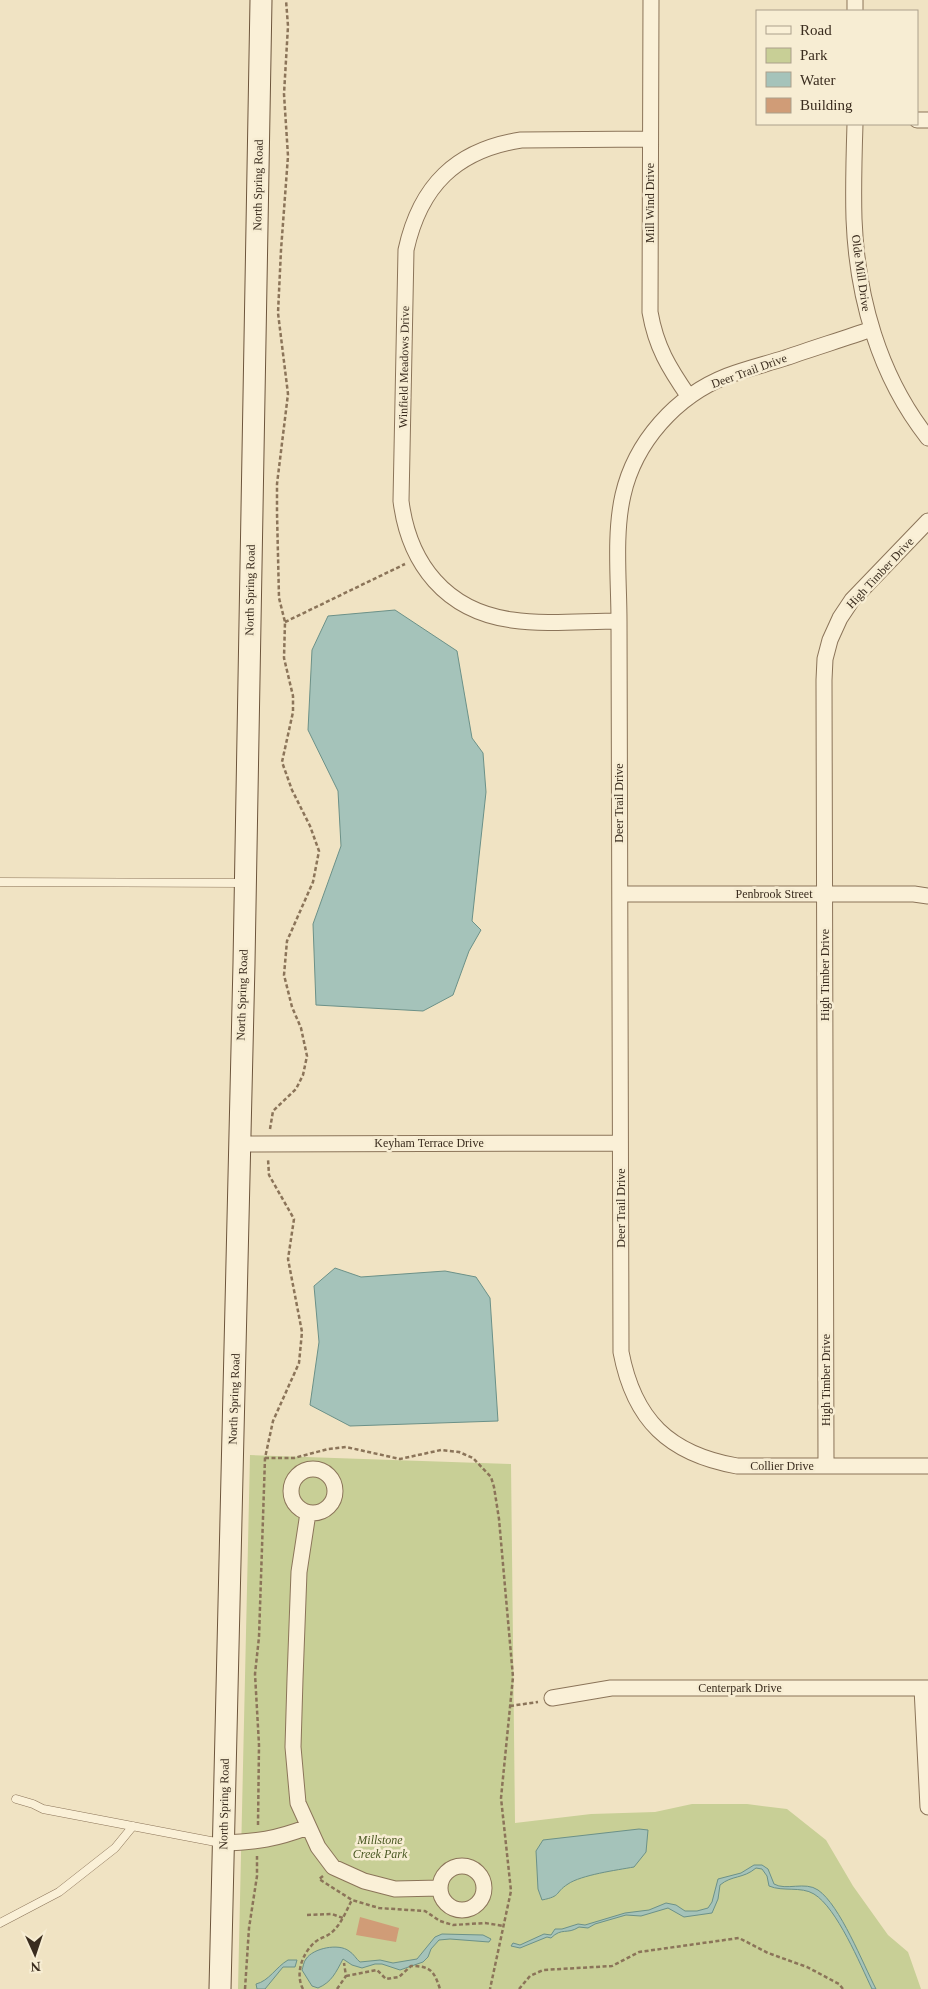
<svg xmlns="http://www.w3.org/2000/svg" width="928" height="1989" font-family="'Times New Roman',serif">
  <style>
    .green { fill: #c8cf96 }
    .water { fill: #a5c3ba; stroke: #6c9188 }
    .building { fill: #d09c77 }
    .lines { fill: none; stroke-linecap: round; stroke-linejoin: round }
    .service-casing { stroke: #8b7459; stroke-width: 9 }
    .minor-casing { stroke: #8b7459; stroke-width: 17 }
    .secondary-casing { stroke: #6d553c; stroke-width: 23 }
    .path { stroke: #8b7459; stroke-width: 2.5; stroke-dasharray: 4 2.5; stroke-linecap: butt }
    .service { stroke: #faf0d7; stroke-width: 8 }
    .minor { stroke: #faf0d7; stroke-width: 15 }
    .secondary { stroke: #faf0d7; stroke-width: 21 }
    .labels { text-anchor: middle; stroke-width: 5; stroke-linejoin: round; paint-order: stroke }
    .street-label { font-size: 12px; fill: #3a2c1e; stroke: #f7edd3 }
    .park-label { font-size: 12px; font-style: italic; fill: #4a5823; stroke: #f7edd3 }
  </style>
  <rect width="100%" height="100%" fill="#f0e3c3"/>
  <path class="green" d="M 250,1455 L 511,1464 L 515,1823 L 591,1814 L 655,1812 L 692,1804 L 747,1804 L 787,1809 L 826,1840 L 853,1886 L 888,1935 L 908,1952 L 921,1989 L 238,1989 Z"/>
  <path class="water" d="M 395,610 L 457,651 L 472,738 L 483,753 L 486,792 L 472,921 L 481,930 L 469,951 L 453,995 L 423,1011 L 316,1005 L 313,924 L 341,846 L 338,791 L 308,730 L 312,650 L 328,616 Z
    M 335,1268 L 361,1277 L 445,1271 L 476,1277 L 490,1298 L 498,1421 L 350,1426 L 310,1405 L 319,1342 L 314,1286 Z
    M 639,1829 L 648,1830 L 646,1852 L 634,1867 C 617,1870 581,1875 568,1884 C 554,1893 562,1896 542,1900 L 538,1889 L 536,1851 L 543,1840 Z
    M 754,1865 L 762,1865 L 768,1869 L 774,1884 C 786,1891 805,1881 818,1890 C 840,1905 863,1964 876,1989 L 872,1989 C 860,1964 837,1908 814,1894 C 801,1886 783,1892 769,1886 L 767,1876 L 762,1869 L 756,1868 C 743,1879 732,1875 720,1885 L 718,1899 L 712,1913 L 684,1917 L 668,1908 L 641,1916 L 626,1915 L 595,1924 L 588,1928 L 579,1927 C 567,1935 562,1927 551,1938 L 547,1937 L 520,1948 L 511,1946 L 513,1943 L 520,1945 L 544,1934 L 551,1935 L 555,1929 L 562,1929 L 578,1924 L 585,1925 L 625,1913 L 649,1910 L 666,1903 L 676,1905 L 685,1911 L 697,1911 L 708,1908 L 712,1902 L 718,1879 L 741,1873 Z
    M 442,1934 L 483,1935 L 491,1939 L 489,1942 L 450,1939 L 439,1940 L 431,1949 L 428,1957 L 423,1962 L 400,1970 L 382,1964 L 375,1964 L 362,1968 L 352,1965 L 343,1959 C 336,1972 332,1982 318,1988 L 312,1986 L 302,1970 C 303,1967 304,1961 306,1959 C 313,1948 339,1943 349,1951 C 354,1954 356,1959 360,1962 L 380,1960 L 393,1963 L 417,1959 L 435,1937 Z
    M 288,1960 L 297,1960 L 295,1967 L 283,1967 L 265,1989 L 257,1989 L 256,1984 C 269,1981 276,1967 288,1960 Z"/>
  <path class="building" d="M 360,1917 L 399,1928 L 396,1942 L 356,1935 Z"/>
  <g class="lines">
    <g class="service-casing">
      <path id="service" d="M 0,882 L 244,883
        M 16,1799 L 33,1804 L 43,1809 L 221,1843
        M 0,1923 L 59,1892 L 115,1848 L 133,1826"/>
    </g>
    <g class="minor-casing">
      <path id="minor" d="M 651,0 L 650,312 C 656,347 669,368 689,397
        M 855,0 L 855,11
        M 917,120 L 928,120
        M 855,124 C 854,155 853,187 854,219 C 857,297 879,376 928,438
        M 872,329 C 843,339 814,348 785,358 C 766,364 746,369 727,376 C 676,396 635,442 623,495 C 614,534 619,581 619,621 L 621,1352 C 634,1420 669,1454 737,1466 L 928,1466
        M 619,621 C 584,621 545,625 512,620 C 446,611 409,564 401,501 L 406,250 C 420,186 456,150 521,140 L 650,139
        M 620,894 L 914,894 L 928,896
        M 239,1144 L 620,1143
        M 826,1466 L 824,680 L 825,659 L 830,640 L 840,618 L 852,600 L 928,521
        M291 1491a22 22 0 1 1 44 0a22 22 0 1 1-44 0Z
        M 308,1513 L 299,1572 L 295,1679 L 293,1747 L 298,1803 L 318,1847 L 333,1867 L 364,1881 L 395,1889 L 440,1888
        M 922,1688 L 928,1807
        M 552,1698 L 611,1688 L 928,1688
        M 223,1843 C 257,1842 276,1839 308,1827
        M440 1888a22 22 0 1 1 44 0a22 22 0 1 1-44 0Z"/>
    </g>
    <g class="secondary-casing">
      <path id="secondary" d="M 220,1989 L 244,963 L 261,0"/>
    </g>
    <path class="path" d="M 285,622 L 405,564
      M 270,1129 L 273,1111 L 296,1089 L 303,1075 L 307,1056 L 301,1028 L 292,1007 L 284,975 L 287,941 L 313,882 L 319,851 L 310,826 L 292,790 L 282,762 L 293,712 L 293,696 L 284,658 L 285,622 L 279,598 L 277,513 L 277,484 L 288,394 L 278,313 L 281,250 L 288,156 L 284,94 L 288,26 L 286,0
      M 265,1458 L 294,1458 L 328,1449 L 346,1447 L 400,1459 L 441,1450 L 459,1452 L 473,1458 L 491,1477 L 494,1487 L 499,1519 L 513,1677 L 501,1798 L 511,1891 L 490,1989
      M 510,1706 L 538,1702
      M 258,1825 L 259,1745 L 255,1674 L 259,1637 L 265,1458 L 273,1421 L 299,1363 L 302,1332 L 288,1259 L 294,1219 L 269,1175 L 268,1159
      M 323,1876 L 319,1879 L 352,1900 L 379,1908 L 425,1911 L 440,1921 L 453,1925 L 485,1923 L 504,1926
      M 307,1915 L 332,1914 L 343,1918
      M 346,1976 L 377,1970 L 386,1979 L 399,1977 L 411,1966 C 431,1966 434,1971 440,1989
      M 245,1989 L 249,1928 L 257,1876 L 257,1856
      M 303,1989 C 295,1974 302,1954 314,1943 C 319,1938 326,1937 331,1933 C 341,1925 346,1911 352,1900
      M 337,1989 L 346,1976 L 344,1963
      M 519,1989 L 530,1976 L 543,1970 L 612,1966 L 639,1952 L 739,1938 L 768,1953 L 807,1967 L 839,1984 L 843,1989"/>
    <use href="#service" class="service"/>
    <use href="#minor" class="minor"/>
    <use href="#secondary" class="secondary"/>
  </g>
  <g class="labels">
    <g class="street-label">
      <text transform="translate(258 185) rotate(-89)" y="4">North Spring Road</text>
      <text transform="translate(650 203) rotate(-90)" y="4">Mill Wind Drive</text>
      <text transform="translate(861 273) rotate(82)" y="4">Olde Mill Drive</text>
      <text transform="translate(404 367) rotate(-89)" y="4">Winfield Meadows Drive</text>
      <text transform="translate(749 371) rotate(-20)" y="4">Deer Trail Drive</text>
      <text transform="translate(880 573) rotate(-47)" y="4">High Timber Drive</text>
      <text transform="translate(250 590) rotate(-89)" y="4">North Spring Road</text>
      <text transform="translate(619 803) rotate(-90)" y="4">Deer Trail Drive</text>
      <text x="774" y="898">Penbrook Street</text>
      <text transform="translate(825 975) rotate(-90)" y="4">High Timber Drive</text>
      <text transform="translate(242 995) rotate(-88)" y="4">North Spring Road</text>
      <text x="429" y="1147">Keyham Terrace Drive</text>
      <text transform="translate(621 1208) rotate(-90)" y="4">Deer Trail Drive</text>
      <text transform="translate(826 1380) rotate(-90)" y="4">High Timber Drive</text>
      <text transform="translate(234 1399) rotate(-88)" y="4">North Spring Road</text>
      <text x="782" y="1470">Collier Drive</text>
      <text x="740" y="1692">Centerpark Drive</text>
      <text transform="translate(224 1804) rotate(-89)" y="4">North Spring Road</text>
    </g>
    <g class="park-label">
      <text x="380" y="1844">Millstone<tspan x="380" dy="14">Creek Park</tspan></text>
    </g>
  </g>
  <rect x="756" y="10" width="162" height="115" fill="#f7edd3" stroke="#aba08b"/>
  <rect x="766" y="26" width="25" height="8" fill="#faf0d7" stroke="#aba08b"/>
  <text x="800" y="35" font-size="15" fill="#3a2c1e">Road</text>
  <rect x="766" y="48" width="25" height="15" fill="#c8cf96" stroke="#aba08b"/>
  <text x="800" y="60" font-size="15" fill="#3a2c1e">Park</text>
  <rect x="766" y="72" width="25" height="15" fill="#a5c3ba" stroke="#aba08b"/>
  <text x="800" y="85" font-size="15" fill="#3a2c1e">Water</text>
  <rect x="766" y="98" width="25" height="15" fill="#d09c77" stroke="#aba08b"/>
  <text x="800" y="110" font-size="15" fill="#3a2c1e">Building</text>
  <g transform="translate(35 1954) rotate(177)" stroke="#f7edd3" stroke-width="4" paint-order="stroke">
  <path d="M0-4L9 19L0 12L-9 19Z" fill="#3a2c1e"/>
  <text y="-8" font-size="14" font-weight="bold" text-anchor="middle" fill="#3a2c1e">N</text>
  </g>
</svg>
